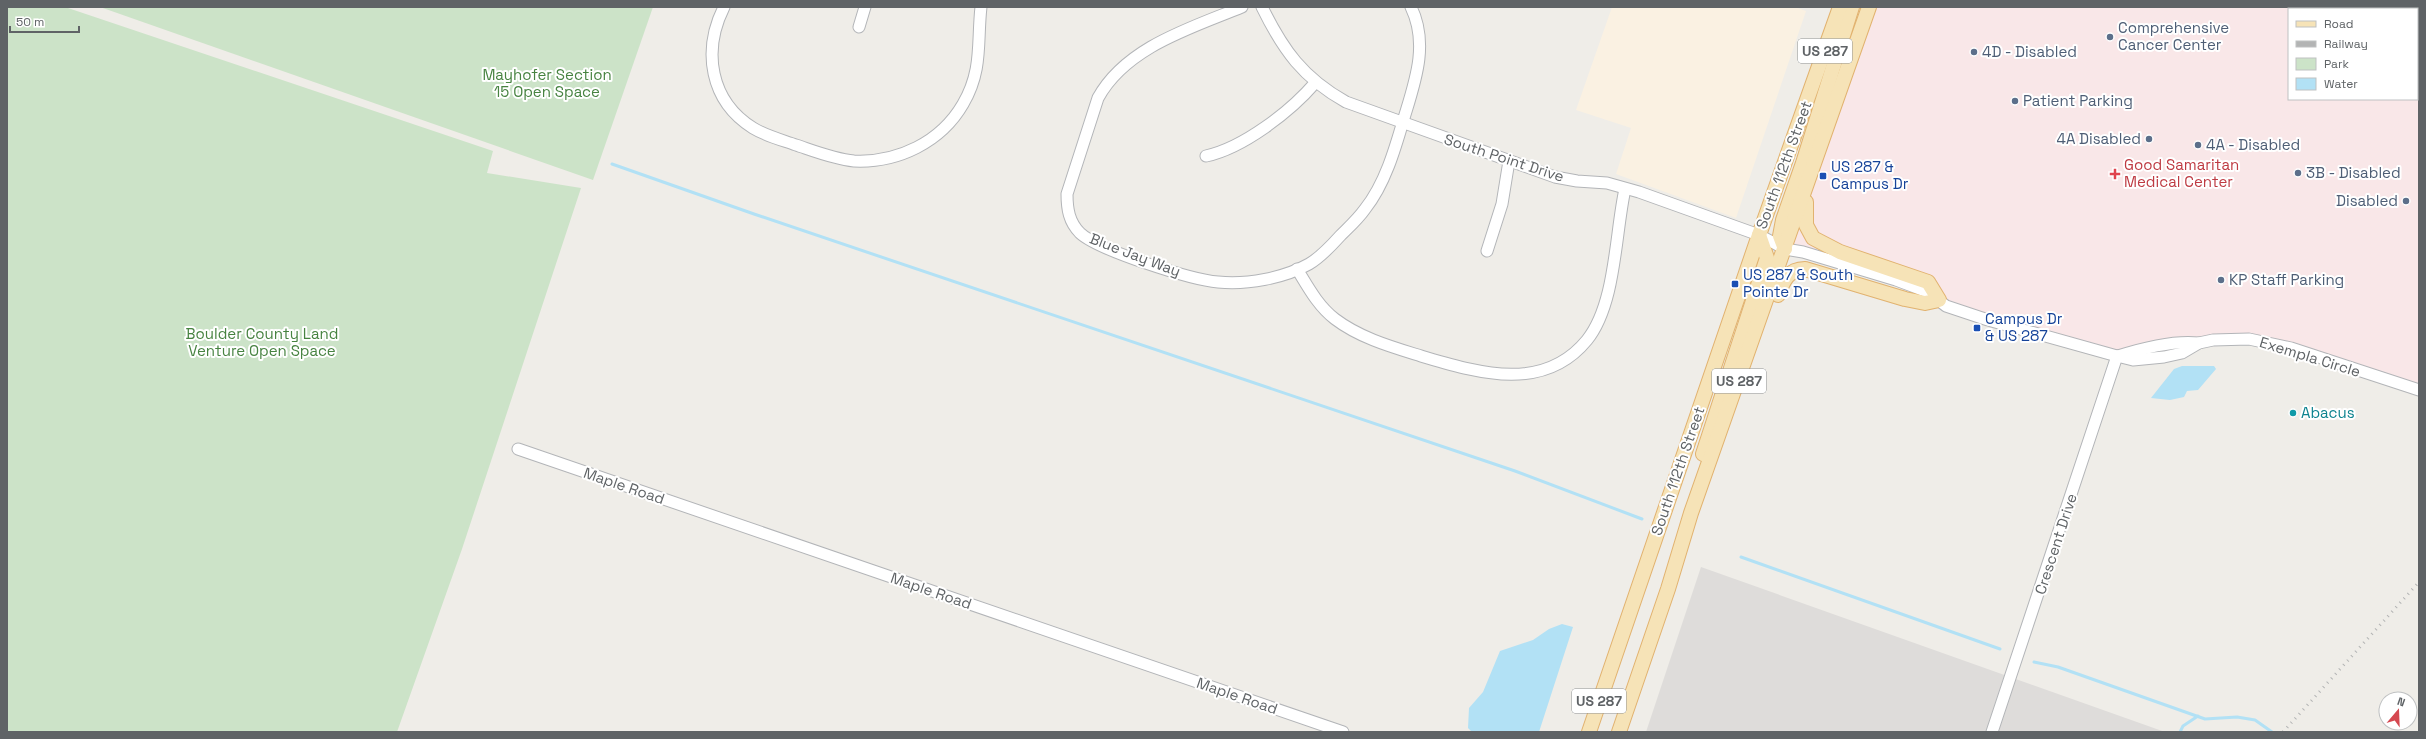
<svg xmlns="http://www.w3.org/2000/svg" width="2426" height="739" viewBox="0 0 2426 739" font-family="'Space Grotesk',sans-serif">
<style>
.commercial{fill:#faf1e2}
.industrial{fill:#dedcda}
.medical{fill:#f9e7e8;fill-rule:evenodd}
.green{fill:#cce3c8}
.water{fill:#b2e1f5}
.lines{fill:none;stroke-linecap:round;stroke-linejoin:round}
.stream{stroke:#b2e1f5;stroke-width:3}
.minor-casing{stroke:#b3b5b8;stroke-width:13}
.major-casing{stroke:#e1b26f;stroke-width:16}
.minor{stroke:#fff;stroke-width:11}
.major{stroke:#f6e3b7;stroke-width:14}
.rail{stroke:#b3b4b4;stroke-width:3;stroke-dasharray:1 5;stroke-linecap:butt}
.service-dot{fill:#5c6f8a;stroke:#fff;stroke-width:1.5}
.health-dot{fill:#e0444e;stroke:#fff;stroke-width:1.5}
.transit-dot{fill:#1a4fb4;stroke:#fff;stroke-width:1.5}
.culture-dot{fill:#0f9aa8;stroke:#fff;stroke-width:1.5}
.labels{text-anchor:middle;stroke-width:4;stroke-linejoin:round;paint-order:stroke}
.shield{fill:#fff;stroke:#8f9294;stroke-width:1}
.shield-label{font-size:14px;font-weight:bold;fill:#5f6366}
.service-label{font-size:15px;fill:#4e5e75;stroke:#fff;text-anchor:start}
.park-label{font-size:15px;fill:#478341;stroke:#fff}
.street-label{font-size:15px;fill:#5f6366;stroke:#fff}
.health-label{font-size:15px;fill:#be3a42;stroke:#fff;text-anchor:start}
.transit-label{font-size:15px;fill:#164399;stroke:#fff;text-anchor:start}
.culture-label{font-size:15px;fill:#0d838f;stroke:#fff;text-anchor:start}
</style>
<rect width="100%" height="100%" fill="#efede8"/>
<!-- commercial -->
<polygon class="commercial" points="1612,7 1795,7 1806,11 1736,218 1616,174 1631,128 1576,110"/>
<!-- industrial -->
<polygon class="industrial" points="1701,567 2165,732 1646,732"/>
<!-- medical -->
<path class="medical" d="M1869,7H2419V390L2249,339L2133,360L1785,249ZM2289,9H2417V99H2289Z"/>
<!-- green -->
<g class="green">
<polygon points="7,7 65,7 493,151 487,173 581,188 462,549 397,732 7,732"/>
<polygon points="100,7 653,7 593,180"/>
</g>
<!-- water -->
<g class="water">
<polygon points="2182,366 2214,366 2216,369 2198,390 2187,391 2184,397 2170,400 2151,398 2174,369"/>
<polygon points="1562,624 1573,627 1539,732 1472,732 1468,728 1469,708 1483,692 1500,651 1533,640 1549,629"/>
</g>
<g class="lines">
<!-- stream -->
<g class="stream">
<polyline points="612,164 754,214 1515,471 1642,519"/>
<polyline points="1741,557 2000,649"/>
<polyline points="2034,662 2058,667 2205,719 2237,717 2255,720 2272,732"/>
<polyline points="2180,732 2183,726 2198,716"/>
</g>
<!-- minor casing -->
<g class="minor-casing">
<g id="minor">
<path d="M724,7C702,51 710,101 753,128C766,136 782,140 796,145C814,151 834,159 854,161C898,163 941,142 963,104C983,70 977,42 981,7"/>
<path d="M1242,7C1191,28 1126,47 1098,98L1067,194C1067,209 1069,222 1080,233C1098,250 1192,280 1218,282C1247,285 1284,278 1309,264C1321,257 1331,246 1340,236C1349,227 1358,219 1365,209C1385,184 1395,149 1404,118C1415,82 1429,44 1411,7"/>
<path d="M1262,7C1283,50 1303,78 1346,102L1555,177L1577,181L1607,183L1639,192L1759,235L1785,249L1803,252L1896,280L1928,292L1946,306L1988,320L2117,356L2133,360L2164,357L2182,353L2199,343L2213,340L2249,339L2291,348L2419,390"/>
<polyline points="859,27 865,7"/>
<path d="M1206,156C1243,148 1290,112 1315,83"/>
<polyline points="1487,251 1502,204 1509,161"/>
<path d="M1297,269C1308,287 1318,306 1335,319C1360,338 1392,347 1421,356C1476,372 1543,394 1587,340C1616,304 1615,234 1625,189"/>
<path d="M2118,356C2143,348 2173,340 2199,343"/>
<polyline points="518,449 1343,732"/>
<polyline points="1992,732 2117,356"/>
</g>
</g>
<!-- major casing -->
<g class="major-casing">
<g id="major">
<polyline points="1785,249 1780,236 1783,220 1803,163 1852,7"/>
<path d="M1778,295C1783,281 1788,269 1805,269L1905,299L1925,303L1939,300L1928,282L1840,252L1813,238L1806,225V202"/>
<polyline points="1703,454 1767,258 1759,235"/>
<polyline points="1589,732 1759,235 1840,7"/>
<polyline points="1619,732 1668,589 1691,513 1869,7"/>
</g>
</g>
<!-- minor -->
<use href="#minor" class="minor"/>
<!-- major -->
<use href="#major" class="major"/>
<!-- rail -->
<polyline class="rail" points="2283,732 2419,582"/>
</g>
<!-- markers -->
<g class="service-dot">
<circle cx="2110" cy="37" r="4"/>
<circle cx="1974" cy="52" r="4"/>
<circle cx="2015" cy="101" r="4"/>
<circle cx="2149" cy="139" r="4"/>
<circle cx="2198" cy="145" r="4"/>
<circle cx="2298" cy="173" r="4"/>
<circle cx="2406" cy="201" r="4"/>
<circle cx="2221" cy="280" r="4"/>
</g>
<path class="health-dot" d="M2113 168h4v4h4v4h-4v4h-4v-4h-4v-4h4z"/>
<g class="transit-dot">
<rect x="1819" y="172" width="8" height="8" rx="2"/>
<rect x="1731" y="280" width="8" height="8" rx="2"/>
<rect x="1973" y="324" width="8" height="8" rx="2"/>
</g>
<circle class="culture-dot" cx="2293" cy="413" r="4"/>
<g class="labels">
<!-- shield labels -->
<g class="shield">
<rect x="1798" y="39" width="54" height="24" rx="3"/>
<rect x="1712" y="369" width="54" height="24" rx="3"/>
<rect x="1572" y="689" width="54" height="24" rx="3"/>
</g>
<g class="shield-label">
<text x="1825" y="56">US 287</text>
<text x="1739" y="386">US 287</text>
<text x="1599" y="706">US 287</text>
</g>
<!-- service labels -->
<g class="service-label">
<text x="2118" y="33">Comprehensive<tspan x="2118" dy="17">Cancer Center</tspan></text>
<text x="1982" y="57">4D - Disabled</text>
<text x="2023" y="106">Patient Parking</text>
<text x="2141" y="144" text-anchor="end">4A Disabled</text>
<text x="2206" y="150">4A - Disabled</text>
<text x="2306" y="178">3B - Disabled</text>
<text x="2398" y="206" text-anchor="end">Disabled</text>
<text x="2229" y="285">KP Staff Parking</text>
</g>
<!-- park labels -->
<g class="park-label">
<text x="547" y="80">Mayhofer Section<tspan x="547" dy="17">15 Open Space</tspan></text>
<text x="262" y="339">Boulder County Land<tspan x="262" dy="17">Venture Open Space</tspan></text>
</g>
<!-- street labels -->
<g class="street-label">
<text transform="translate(1504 158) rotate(18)" y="5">South Point Drive</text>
<text transform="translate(1784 165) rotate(-70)" y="5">South 112th Street</text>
<text transform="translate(1135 255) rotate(21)" y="5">Blue Jay Way</text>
<text transform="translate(2310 357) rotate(17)" y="5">Exempla Circle</text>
<text transform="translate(1678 471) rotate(-71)" y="5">South 112th Street</text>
<text transform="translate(624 486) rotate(19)" y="5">Maple Road</text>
<text transform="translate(2056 544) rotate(-72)" y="5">Crescent Drive</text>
<text transform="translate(931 591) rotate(19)" y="5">Maple Road</text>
<text transform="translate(1237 696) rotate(19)" y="5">Maple Road</text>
</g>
<!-- health labels -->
<g class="health-label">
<text x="2124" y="170">Good Samaritan<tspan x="2124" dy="17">Medical Center</tspan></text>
</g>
<!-- transit labels -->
<g class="transit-label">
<text x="1831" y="172">US 287 &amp;<tspan x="1831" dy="17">Campus Dr</tspan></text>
<text x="1743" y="280">US 287 &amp; South<tspan x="1743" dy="17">Pointe Dr</tspan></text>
<text x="1985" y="324">Campus Dr<tspan x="1985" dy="17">&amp; US 287</tspan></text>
</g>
<!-- culture labels -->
<g class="culture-label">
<text x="2301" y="418">Abacus</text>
</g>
</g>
<!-- border -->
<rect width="2426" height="739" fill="none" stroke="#5f6366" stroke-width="16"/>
<!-- legend -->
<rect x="2288" y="8" width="130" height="92" fill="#ffffff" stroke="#bfc1c2"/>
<rect x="2296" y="21" width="20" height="6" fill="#f6e3b7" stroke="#bfc1c2"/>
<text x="2324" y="28" font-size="12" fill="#5f6366">Road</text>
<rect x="2296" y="41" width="20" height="6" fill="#b3b4b4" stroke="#bfc1c2"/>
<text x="2324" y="48" font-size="12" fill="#5f6366">Railway</text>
<rect x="2296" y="58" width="20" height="12" fill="#cce3c8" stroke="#bfc1c2"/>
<text x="2324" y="68" font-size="12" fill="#5f6366">Park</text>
<rect x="2296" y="78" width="20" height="12" fill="#b2e1f5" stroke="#bfc1c2"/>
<text x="2324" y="88" font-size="12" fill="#5f6366">Water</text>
<!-- north arrow -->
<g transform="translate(2398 711) rotate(19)"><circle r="19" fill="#ffffff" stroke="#bfc1c2"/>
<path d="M0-3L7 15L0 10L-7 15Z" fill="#d54850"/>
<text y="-6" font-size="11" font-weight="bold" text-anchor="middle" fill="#5f6366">N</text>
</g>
<!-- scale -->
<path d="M10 26v6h69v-6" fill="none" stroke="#5f6366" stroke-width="2"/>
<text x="16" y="26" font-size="12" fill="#5f6366" stroke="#ffffff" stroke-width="3" paint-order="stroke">50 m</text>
</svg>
